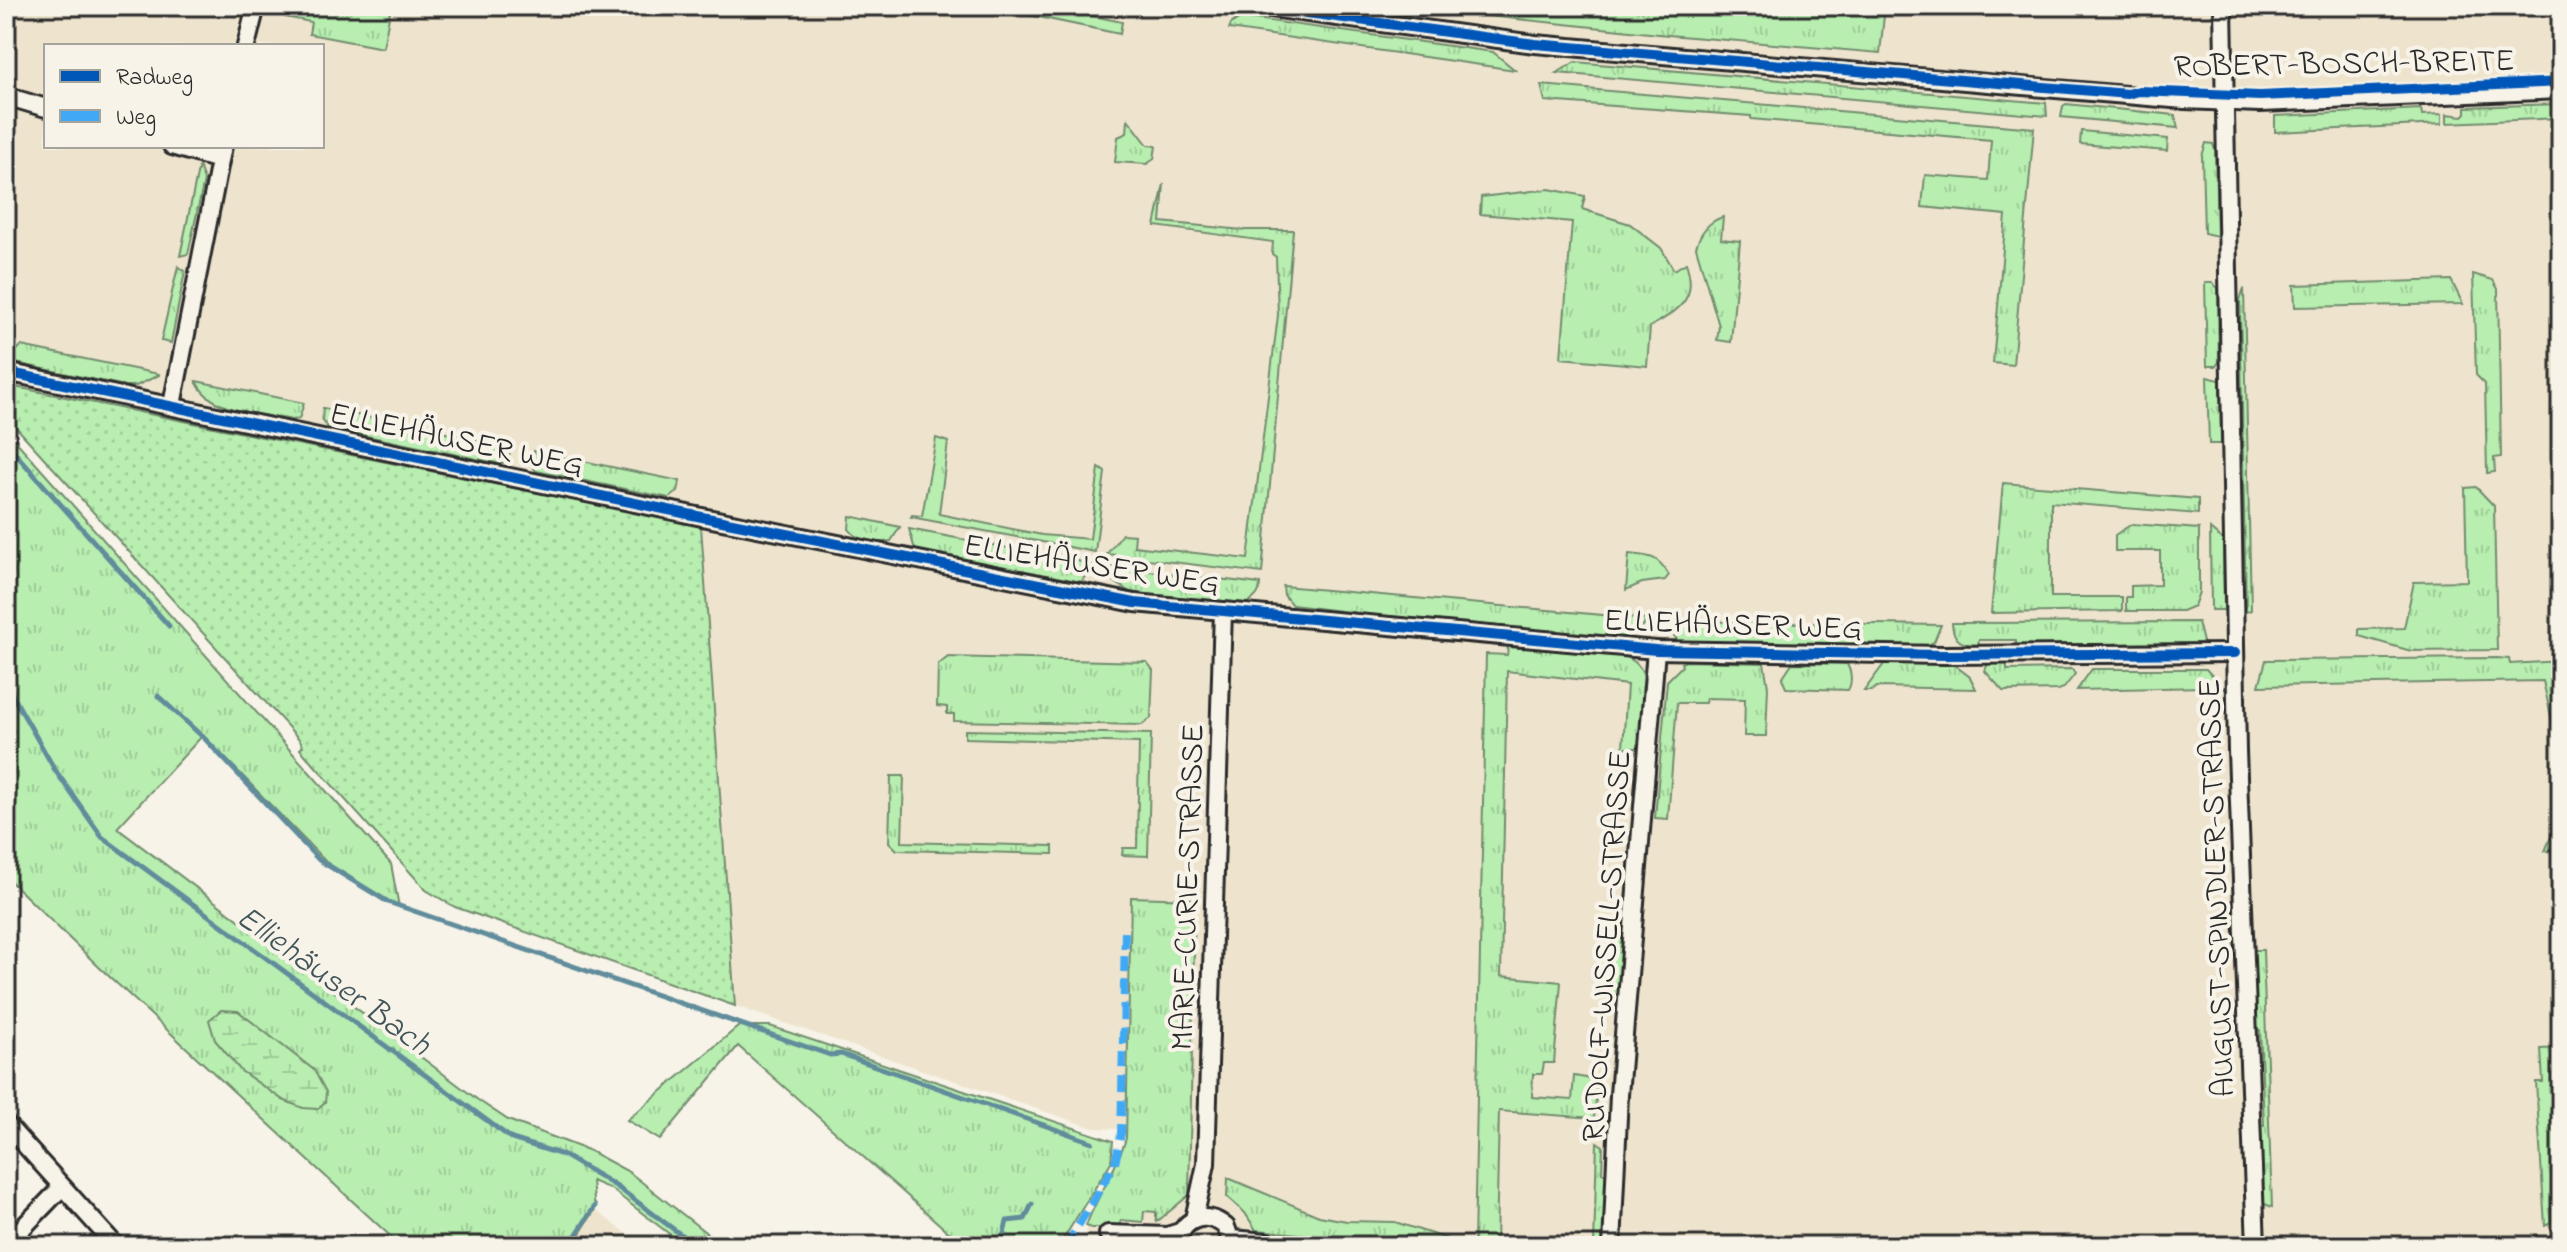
<svg xmlns="http://www.w3.org/2000/svg" width="2567" height="1252" viewBox="0 0 2567 1252" font-family="'Indie Flower',sans-serif">
<style>
.built{fill:#eee4ce;fill-rule:evenodd}
.grass{fill:url(#grass-tufts);stroke:#728c6e;stroke-width:2}
.wetland{fill:url(#wetland-marsh);stroke:#728c6e;stroke-width:2}
.park{fill:url(#park-dots);stroke:#728c6e;stroke-width:2}
.lines{fill:none;stroke-linecap:round;stroke-linejoin:round}
.stream{stroke:#608c9b;stroke-width:5}
.minor-casing{stroke:#2b2b2b;stroke-width:22}
.minor{stroke:#f7f3e8;stroke-width:16}
.quiet{stroke:#3fa9f5;stroke-width:8;stroke-dasharray:16 8;stroke-linecap:butt}
.cycleway-casing{stroke:#f7f3e8;stroke-width:15}
.cycleway{stroke:#0057b8;stroke-width:10}
.labels{text-anchor:middle;stroke-width:8;stroke-linejoin:round;paint-order:stroke}
.street-label{font-size:32px;fill:#2b2b2b;stroke:#f7f3e8}
.water-label{font-size:34px;font-style:italic;fill:#41545a;stroke:#f7f3e8}
</style>
<defs>
<pattern id="grass-tufts" width="24" height="20" patternUnits="userSpaceOnUse" patternTransform="scale(2)"><rect width="24" height="20" fill="#b8eeb0"/><path d="M3 7l-1-3M5 7V3M7 7l1-3M15 17l-1-3M17 17v-4M19 17l1-3" fill="none" stroke="#9ecc98"/></pattern>
<pattern id="wetland-marsh" width="20" height="14" patternUnits="userSpaceOnUse" patternTransform="scale(2)"><rect width="20" height="14" fill="#b8eeb0"/><path d="M1 5h8M5 5V1M11 12h8M15 12V8" fill="none" stroke="#9ecc98"/></pattern>
<pattern id="park-dots" width="8" height="8" patternUnits="userSpaceOnUse" patternTransform="scale(2)"><rect width="8" height="8" fill="#b8eeb0"/><path d="M2 2h.1M6 6h.1" fill="none" stroke="#9ecc98" stroke-width="1.8" stroke-linecap="round"/></pattern>
</defs>
<rect width="100%" height="100%" fill="#f7f3e8"/>
<filter id="ink" filterUnits="userSpaceOnUse"><feTurbulence type="fractalNoise" baseFrequency=".0125" numOctaves="2"/><feDisplacementMap in="SourceGraphic" scale="16" xChannelSelector="R" yChannelSelector="G"/><feConvolveMatrix kernelMatrix="1 2 1 2 8 2 1 2 1" color-interpolation-filters="sRGB"/></filter>
<g filter="url(#ink)">
<!-- built -->
<g class="built">
<path d="M6,6H2561V1246H1083L1091,1213L1120,1159L1126,1138L1117,1129L1093,1128L735,1006L701,526L6,385ZM46,46H322V146H46Z"/>
<polygon points="595,1210 644,1246 572,1246"/>
</g>
<!-- grass -->
<g class="grass">
<polygon points="288,6 391,6 383,48 309,34 311,22 285,17"/>
<polygon points="986,6 1045,6 1122,22 1120,34"/>
<polygon points="1395,6 1885,6 1880,53 1668,35"/>
<polygon points="1241,17 1493,52 1515,70 1229,29 1231,24"/>
<polygon points="1575,62 2046,103 2047,116 1557,73"/>
<polygon points="1541,85 2034,128 2013,365 1993,363 2006,215 1922,207 1925,175 1988,180 1991,140 1751,119 1751,116 1545,101"/>
<polygon points="2066,104 2175,115 2178,128 2061,117 2063,106"/>
<polygon points="2561,104 2561,118 2447,123 2447,114 2463,116 2466,113 2466,107"/>
<polygon points="2421,109 2422,115 2442,114 2442,124 2275,132 2275,116"/>
<polygon points="1128,119 1148,145 1156,146 1154,159 1147,164 1115,162 1118,137 1127,133"/>
<polygon points="2081,131 2168,139 2167,151 2080,144"/>
<polygon points="2206,143 2213,144 2215,150 2217,236 2204,233 2202,156"/>
<polygon points="199,165 204,181 188,254 180,256"/>
<polygon points="1164,184 1161,222 1243,230 1293,230 1262,573 1107,554 1122,534 1135,535 1134,546 1248,559 1278,315 1276,257 1272,254 1273,242 1155,226"/>
<path d="M1549,189L1585,196L1582,209L1630,224L1661,248L1674,270L1686,263C1699,300 1678,310 1650,327L1647,366L1561,358L1572,222L1480,214L1481,197Z"/>
<path d="M1723,217L1721,239L1740,241L1731,342L1717,340L1719,326L1696,247C1700,233 1709,221 1723,217Z"/>
<polygon points="178,266 185,271 171,343 161,341"/>
<polygon points="2473,274 2493,280 2498,289 2501,457 2494,458 2495,472 2487,473 2485,384 2476,375"/>
<polygon points="2451,280 2463,304 2295,307 2294,285"/>
<polygon points="2205,283 2212,283 2218,288 2219,362 2216,366 2207,366"/>
<polygon points="2244,288 2251,610 2246,612 2240,300"/>
<polygon points="21,346 159,374 159,375 136,386 125,386 6,361"/>
<polygon points="2207,377 2220,380 2221,444 2209,444"/>
<path d="M196,381L304,403L299,419L292,420C260,413 211,414 196,381Z"/>
<polygon points="323,408 510,446 509,458 501,464 328,428 322,420"/>
<polygon points="6,430 391,864 399,907 326,862 203,735 117,828 478,1100 508,1120 590,1151 629,1172 723,1246 685,1246 611,1189 592,1181 595,1210 572,1246 401,1246 99,967 6,877"/>
<polygon points="936,438 948,442 939,514 1042,535 1090,539 1099,468 1105,472 1095,552 911,517 912,515 922,516"/>
<polygon points="534,451 680,481 678,492 669,498 536,471 531,463"/>
<polygon points="2003,483 2198,499 2198,514 2051,502 2051,597 2122,597 2122,611 1991,613"/>
<polygon points="2476,487 2494,506 2497,650 2411,651 2359,636 2359,629 2404,628 2414,582 2467,581 2465,488"/>
<path d="M850,516L900,527L891,541C877,544 857,541 849,529Z"/>
<polygon points="2132,524 2199,529 2199,592 2194,606 2182,611 2126,611 2126,597 2131,597 2131,586 2160,585 2160,551 2115,551 2115,535"/>
<polygon points="909,529 1093,564 1080,584 915,550"/>
<polygon points="2210,529 2223,540 2224,610 2211,610"/>
<path d="M1629,554C1650,556 1657,555 1669,575L1665,580L1642,583L1626,590Z"/>
<path d="M1107,566L1260,584C1260,594 1255,598 1247,603L1131,593L1112,580Z"/>
<path d="M1283,586L1646,619C1644,629 1635,633 1627,638L1366,614L1292,605L1284,595Z"/>
<polygon points="1670,621 1941,625 1934,642 1926,646 1699,643 1678,641 1670,630"/>
<path d="M2198,622L2203,642L2200,643L2016,645V640H1979L1978,645C1962,645 1953,641 1952,623Z"/>
<path d="M1508,646L1624,656C1638,661 1645,672 1646,687L1642,748H1623L1627,685L1507,671L1501,976L1561,982L1554,1063H1544L1542,1074H1533L1532,1097L1572,1100L1574,1076L1598,1080L1594,1118L1499,1111L1496,1246H1474L1486,654L1507,655Z"/>
<polygon points="948,657 1147,662 1153,670 1151,718 1142,725 954,721 954,714 947,714 947,707 937,706 938,665"/>
<polygon points="2497,658 2509,659 2510,664 2561,661 2561,851 2545,851 2558,820 2560,756 2543,681 2259,686 2266,660"/>
<polygon points="1686,661 1764,663 1768,687 1766,736 1744,736 1745,699 1706,698 1705,703 1677,703 1668,819 1655,818 1667,681 1682,666 1681,663"/>
<path d="M1792,663L1847,664C1851,671 1853,682 1848,690L1786,688L1782,678Z"/>
<polygon points="1988,663 2007,663 2007,670 2072,669 2075,674 2064,688 2058,690 2003,691 1985,671"/>
<polygon points="1884,664 1953,664 1970,677 1976,689 1877,687 1871,691 1864,691"/>
<polygon points="2092,669 2206,669 2224,689 2204,687 2077,690"/>
<polygon points="965,730 1151,734 1148,856 1122,855 1123,848 1137,848 1139,743 965,738"/>
<polygon points="891,776 904,776 902,842 1053,846 1053,854 897,850 889,842"/>
<path d="M1131,897L1195,899L1189,1195L1158,1221L1156,1222V1212L1144,1211L1143,1222L1121,1220L1119,1228H1091L1086,1226C1097,1195 1117,1170 1126,1138Z"/>
<polygon points="1615,922 1627,922 1620,1002 1608,1001"/>
<polygon points="2252,950 2263,950 2272,1207 2262,1203 2259,1125 2264,1125 2260,1030 2254,1029"/>
<polygon points="739,1026 770,1026 1113,1141 1111,1162 1059,1246 964,1246 738,1046 660,1140 627,1120"/>
<polygon points="2561,1048 2561,1201 2550,1209 2551,1223 2545,1226 2536,1082 2543,1082 2541,1049"/>
<polygon points="1597,1142 1603,1146 1602,1173 1607,1174 1605,1246 1594,1246"/>
<polygon points="1228,1178 1319,1216 1347,1221 1395,1222 1469,1246 1425,1246 1256,1230 1245,1213 1227,1197"/>
</g>
<!-- wetland -->
<polygon class="wetland" points="221,1010 238,1011 314,1070 326,1092 325,1103 318,1109 303,1108 283,1100 241,1071 215,1040 209,1020"/>
<!-- park -->
<polygon class="park" points="6,385 701,526 735,1006 455,907 426,890 300,749 303,746 300,740 6,416"/>
<g class="lines">
<!-- stream -->
<g class="stream">
<polyline points="6,443 169,626"/>
<polyline points="6,684 55,770 102,837 512,1139 563,1155 616,1186 696,1246"/>
<polyline points="158,696 205,739 319,860 388,902 830,1055 841,1054 1092,1142"/>
<polyline points="569,1246 595,1206"/>
<polyline points="1001,1246 1007,1221 1025,1219 1032,1204"/>
</g>
<!-- minor casing -->
<g class="minor-casing">
<g id="minor">
<polyline points="1256,6 1535,44 2184,100 2260,103 2561,90"/>
<polyline points="2223,6 2237,751 2256,1246"/>
<polyline points="246,46 256,6"/>
<polyline points="6,96 46,108"/>
<polyline points="172,146 219,160"/>
<polyline points="6,372 702,517 1135,603 1656,650 1944,655 2235,653"/>
<polyline points="172,405 223,146"/>
<polyline points="6,1124 116,1246"/>
<polyline points="1194,1219 1206,1164 1223,611"/>
<polyline points="1108,1234 1167,1236 1180,1232"/>
<polyline points="1232,1239 1267,1242 1274,1246"/>
<polyline points="6,1245 62,1187"/>
<path d="M1178,1246C1179,1219 1206,1209 1226,1227L1233,1246"/>
<polyline points="1612,1246 1619,1095 1656,650"/>
</g>
</g>
<!-- minor -->
<use href="#minor" class="minor"/>
<!-- quiet -->
<polyline class="quiet" points="1066,1246 1115,1164 1121,1133 1122,1094 1125,928"/>
<!-- cycleway casing -->
<g class="cycleway-casing">
<g id="cycleway">
<polyline points="1256,6 1535,44 2128,94 2139,91 2260,96 2561,82"/>
<polyline points="6,372 702,517 1135,603 1656,650 1944,655 2235,653"/>
</g>
</g>
<!-- cycleway -->
<use href="#cycleway" class="cycleway"/>
</g>
</g>
<g class="labels">
<!-- street labels -->
<g class="street-label">
<text transform="translate(2344 62) rotate(-1)" y="11">ROBERT-BOSCH-BREITE</text>
<text transform="translate(457 438) rotate(12)" y="11">ELLIEHÄUSER WEG</text>
<text transform="translate(1092 563) rotate(9)" y="11">ELLIEHÄUSER WEG</text>
<text transform="translate(1733 623) rotate(2)" y="11">ELLIEHÄUSER WEG</text>
<text transform="translate(1186 887) rotate(-88)" y="11">MARIE-CURIE-STRASSE</text>
<text transform="translate(2215 888) rotate(-92)" y="11">AUGUST-SPINDLER-STRASSE</text>
<text transform="translate(1605 946) rotate(-86)" y="11">RUDOLF-WISSELL-STRASSE</text>
</g>
<!-- water labels -->
<g class="water-label">
<text transform="translate(335 979) rotate(36)" y="12">Elliehäuser Bach</text>
</g>
</g>
<!-- margin -->
<rect width="2567" height="1252" fill="none" stroke="#f7f3e8" stroke-width="32"/>
<rect x="16" y="16" width="2535" height="1220" fill="none" stroke="#2b2b2b" stroke-width="3" filter="url(#ink)"/>
<!-- legend -->
<rect x="44" y="44" width="280" height="104" fill="#f7f3e8" stroke="#a5a39c" stroke-width="2"/>
<rect x="60" y="70" width="40" height="12" fill="#0057b8" stroke="#a5a39c" stroke-width="2"/>
<text x="116" y="84" font-size="24" fill="#2b2b2b">Radweg</text>
<rect x="60" y="110" width="40" height="12" fill="#3fa9f5" stroke="#a5a39c" stroke-width="2"/>
<text x="116" y="124" font-size="24" fill="#2b2b2b">Weg</text>
</svg>
